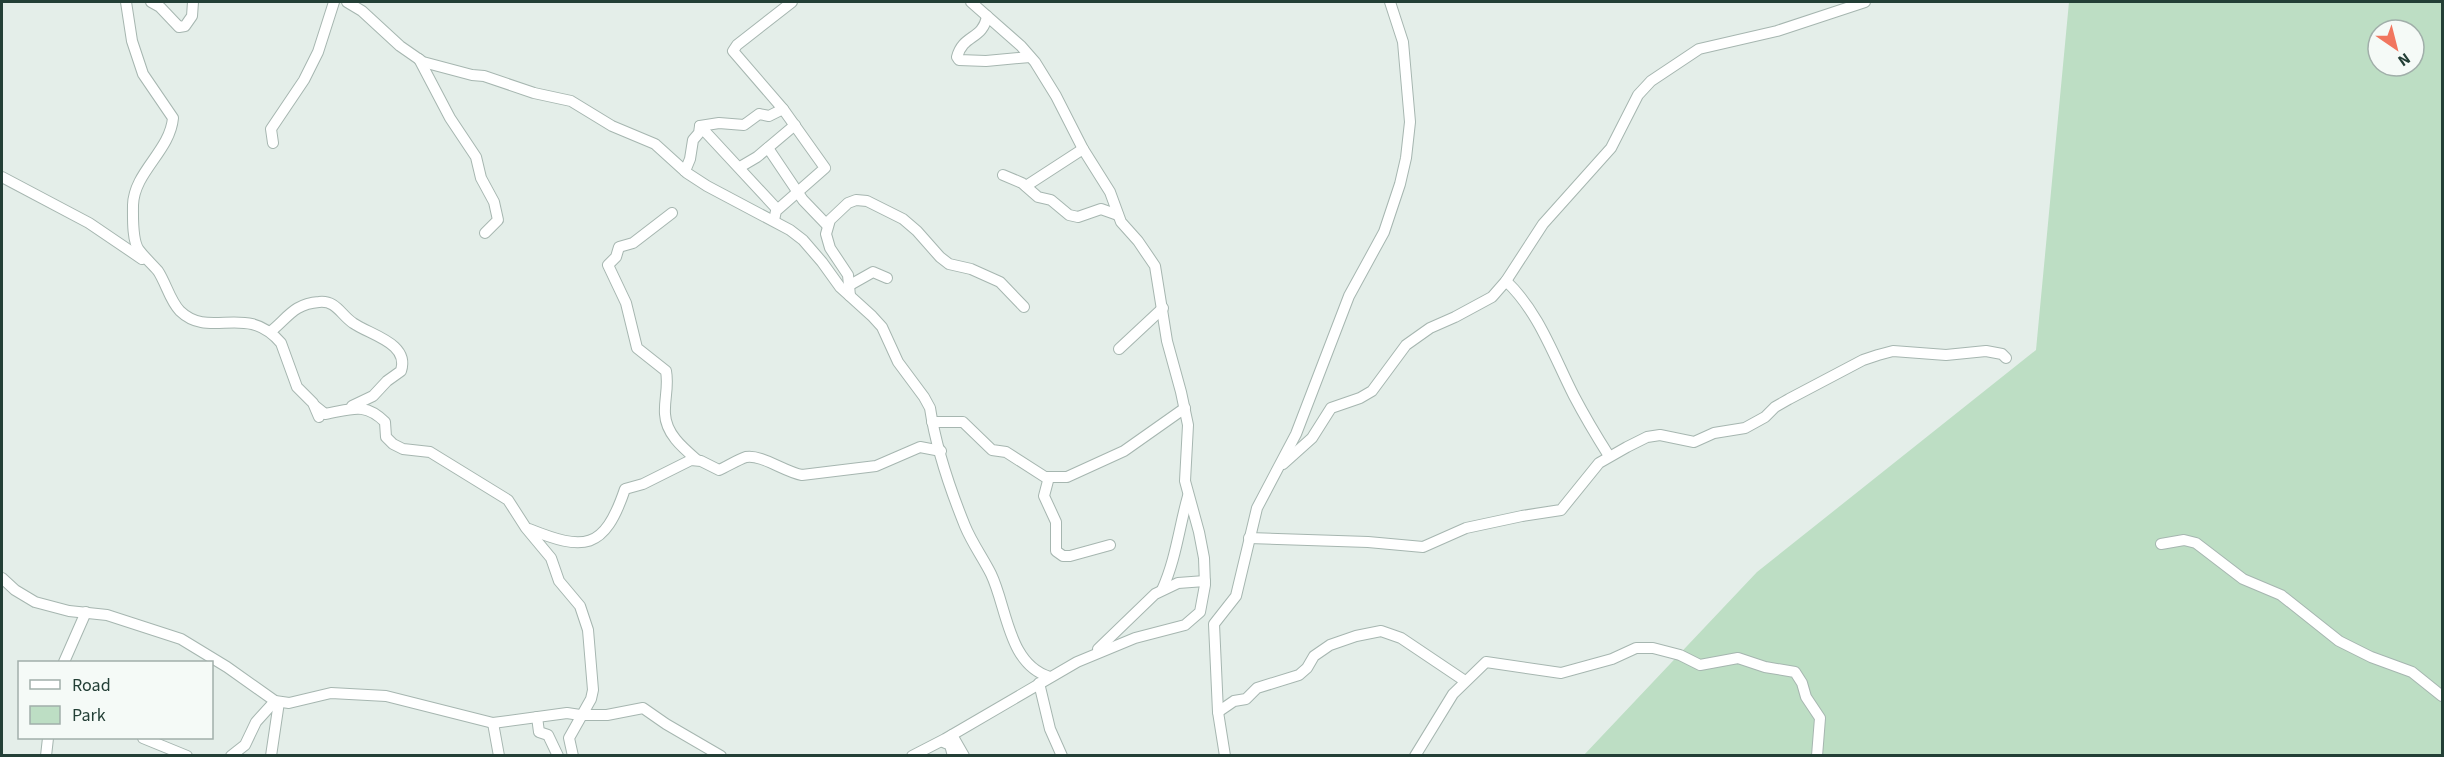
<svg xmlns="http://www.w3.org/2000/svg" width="2444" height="757" viewBox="0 0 2444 757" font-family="'Source Sans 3',sans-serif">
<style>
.green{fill:#bddec4;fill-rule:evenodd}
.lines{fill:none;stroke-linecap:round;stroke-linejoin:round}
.minor-casing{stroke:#a6b6b0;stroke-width:12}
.minor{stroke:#fff;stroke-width:10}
</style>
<rect width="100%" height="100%" fill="#e4eee9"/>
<!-- green -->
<path class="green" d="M2069,2H2442V755L1583,756L1757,572L2036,350ZM2378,30H2414V66H2378Z"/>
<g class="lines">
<!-- minor casing -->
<g class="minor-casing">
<g id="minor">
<path d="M126,2L132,41L143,74L173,118C170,151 134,172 133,205C133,217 132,241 139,250C145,258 152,264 158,271C166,283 170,301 180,311C210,340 246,302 281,343L297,387L313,403L319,417"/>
<polyline points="151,2 160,7 179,27 185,26 192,16 193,2"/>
<path d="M347,2L362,11L400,46L423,62L472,75L484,76L534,93L571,101L612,126L655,144L687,173L707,186L790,230L803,240L822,262L840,287L872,316L882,327L898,362L924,397L930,408C936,448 950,489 965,526C972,543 983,558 991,574C1007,607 1008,665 1050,677"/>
<path d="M987,16C983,40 963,34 957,57L959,60L986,61L1030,57"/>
<polyline points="419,59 450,118 476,157 481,178 494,202 498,220 485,233"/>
<polyline points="700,126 777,209"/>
<polyline points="273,143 271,129 304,80 318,52 334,2"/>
<polyline points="768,148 803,200 827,225"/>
<polyline points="740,167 757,157 795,125"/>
<polyline points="685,171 690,159 693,140 699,133 700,126 719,123 744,125 759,114 769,116 783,109"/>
<polyline points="1003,175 1022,183 1038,197 1051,200 1069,215 1078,217 1101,209 1118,215"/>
<polyline points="2,177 89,223 142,259"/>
<polyline points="1026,186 1083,149"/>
<path d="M672,213L633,243L619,247L616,257L608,265L626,303L637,348L666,371C669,387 664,399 665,414C666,434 683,448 697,460"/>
<polyline points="774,220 776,211 825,168 783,109 733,51 737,45 792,2"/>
<path d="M1506,281C1539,312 1554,357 1574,396C1585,417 1597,437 1609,456"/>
<polyline points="850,285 873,272 887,278"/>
<polyline points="850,296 848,275 830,248 826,234 830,220 848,203 856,200 867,201 903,219 917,231 940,257 949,264 971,269 1000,282 1024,307"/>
<path d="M270,332C288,318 293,304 319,302C336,300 341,315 353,323C370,335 410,343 401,371L387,381L373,396L352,406"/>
<polyline points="1119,349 1163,308"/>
<path d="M315,406L325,414C350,410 364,401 385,422L386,437L393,444L403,449L430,452L508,500L526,528L551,558L559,581L580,606L588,630L593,690L591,699L569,738L573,756"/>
<polyline points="932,422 963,422 992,450 1006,452 1045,477 1067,477 1124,451 1185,408"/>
<polyline points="1283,464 1312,438 1331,408 1360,398 1372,391 1406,345 1430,328 1455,317 1492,297 1506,281 1543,224 1611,148 1638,95 1651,81 1699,49 1777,31 1865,2"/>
<polyline points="1049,477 1044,496 1056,522 1056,551 1063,556 1070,556 1110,545"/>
<path d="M529,529C584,551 604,551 625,489L643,484L691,460L701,461L719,470C728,466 737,460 746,457C761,454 785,472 802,475L876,466L920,447L941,451"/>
<polyline points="1249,538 1368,542 1423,547 1466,528 1522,516 1561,510 1599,463 1627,447 1647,437 1660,435 1694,442 1714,433 1745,428 1765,417 1775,407 1789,399 1863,360 1878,355 1893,351 1946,355 1986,351 2002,354 2006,358"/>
<polyline points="2161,544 2184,540 2196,543 2243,579 2281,595 2339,641 2371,657 2412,672 2442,696"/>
<polyline points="2,578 15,590 35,602 69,611 107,615 181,639 227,667 275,701 289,703 331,693 386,696 493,723 567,713 580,715 607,715 643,708 666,724 721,756"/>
<path d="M1162,590C1176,559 1179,528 1188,496"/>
<polyline points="1098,649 1155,594 1178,583 1205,581"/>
<polyline points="64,662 86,612"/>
<polyline points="1039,683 1050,729 1062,756"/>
<polyline points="1218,712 1234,701 1246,699 1257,688 1299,675 1307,668 1314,656 1330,645 1356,636 1381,631 1401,638 1465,681"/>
<polyline points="537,717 539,732 548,735 558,756"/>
<polyline points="493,723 499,756"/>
<polyline points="952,735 964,756"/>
<polyline points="143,738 187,756"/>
<polyline points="943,742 950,745 953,756"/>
<polyline points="46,756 48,738"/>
<polyline points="231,756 245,745 256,722 275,701"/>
<polyline points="271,756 279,702"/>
<polyline points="912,756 945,739 1077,662 1135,638 1185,625 1200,612 1205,585 1204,558 1199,532 1185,481 1188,425 1181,392 1167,341 1155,266 1138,241 1121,222 1110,192 1083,149 1056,96 1035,62 1021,46 971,2"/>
<polyline points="1225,756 1218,712 1214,624 1236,596 1257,508 1296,434 1349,296 1384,232 1400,184 1406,158 1410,122 1403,42 1390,2"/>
<polyline points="1415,756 1453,694 1486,662 1561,673 1612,659 1636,648 1653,648 1680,655 1700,665 1738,658 1765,667 1795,672 1802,683 1806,697 1820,718 1817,756"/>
</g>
</g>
<!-- minor -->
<use href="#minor" class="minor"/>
</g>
<!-- border -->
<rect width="2444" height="757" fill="none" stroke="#233f36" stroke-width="6"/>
<!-- legend -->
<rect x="18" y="661" width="195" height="78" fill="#f5faf7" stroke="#a1afaa" stroke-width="1.5"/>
<rect x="30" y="680" width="30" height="9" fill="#ffffff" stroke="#a1afaa" stroke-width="1.5"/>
<text x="72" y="691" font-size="18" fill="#233f36">Road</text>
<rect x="30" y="706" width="30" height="18" fill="#bddec4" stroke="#a1afaa" stroke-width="1.5"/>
<text x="72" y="721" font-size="18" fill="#233f36">Park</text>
<!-- north arrow -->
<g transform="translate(2396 48) rotate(145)"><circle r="28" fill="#f5faf7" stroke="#a1afaa" stroke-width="1.5"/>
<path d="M0-4.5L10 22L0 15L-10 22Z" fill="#f1765f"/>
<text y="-9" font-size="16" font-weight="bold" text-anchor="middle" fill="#233f36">N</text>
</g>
</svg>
